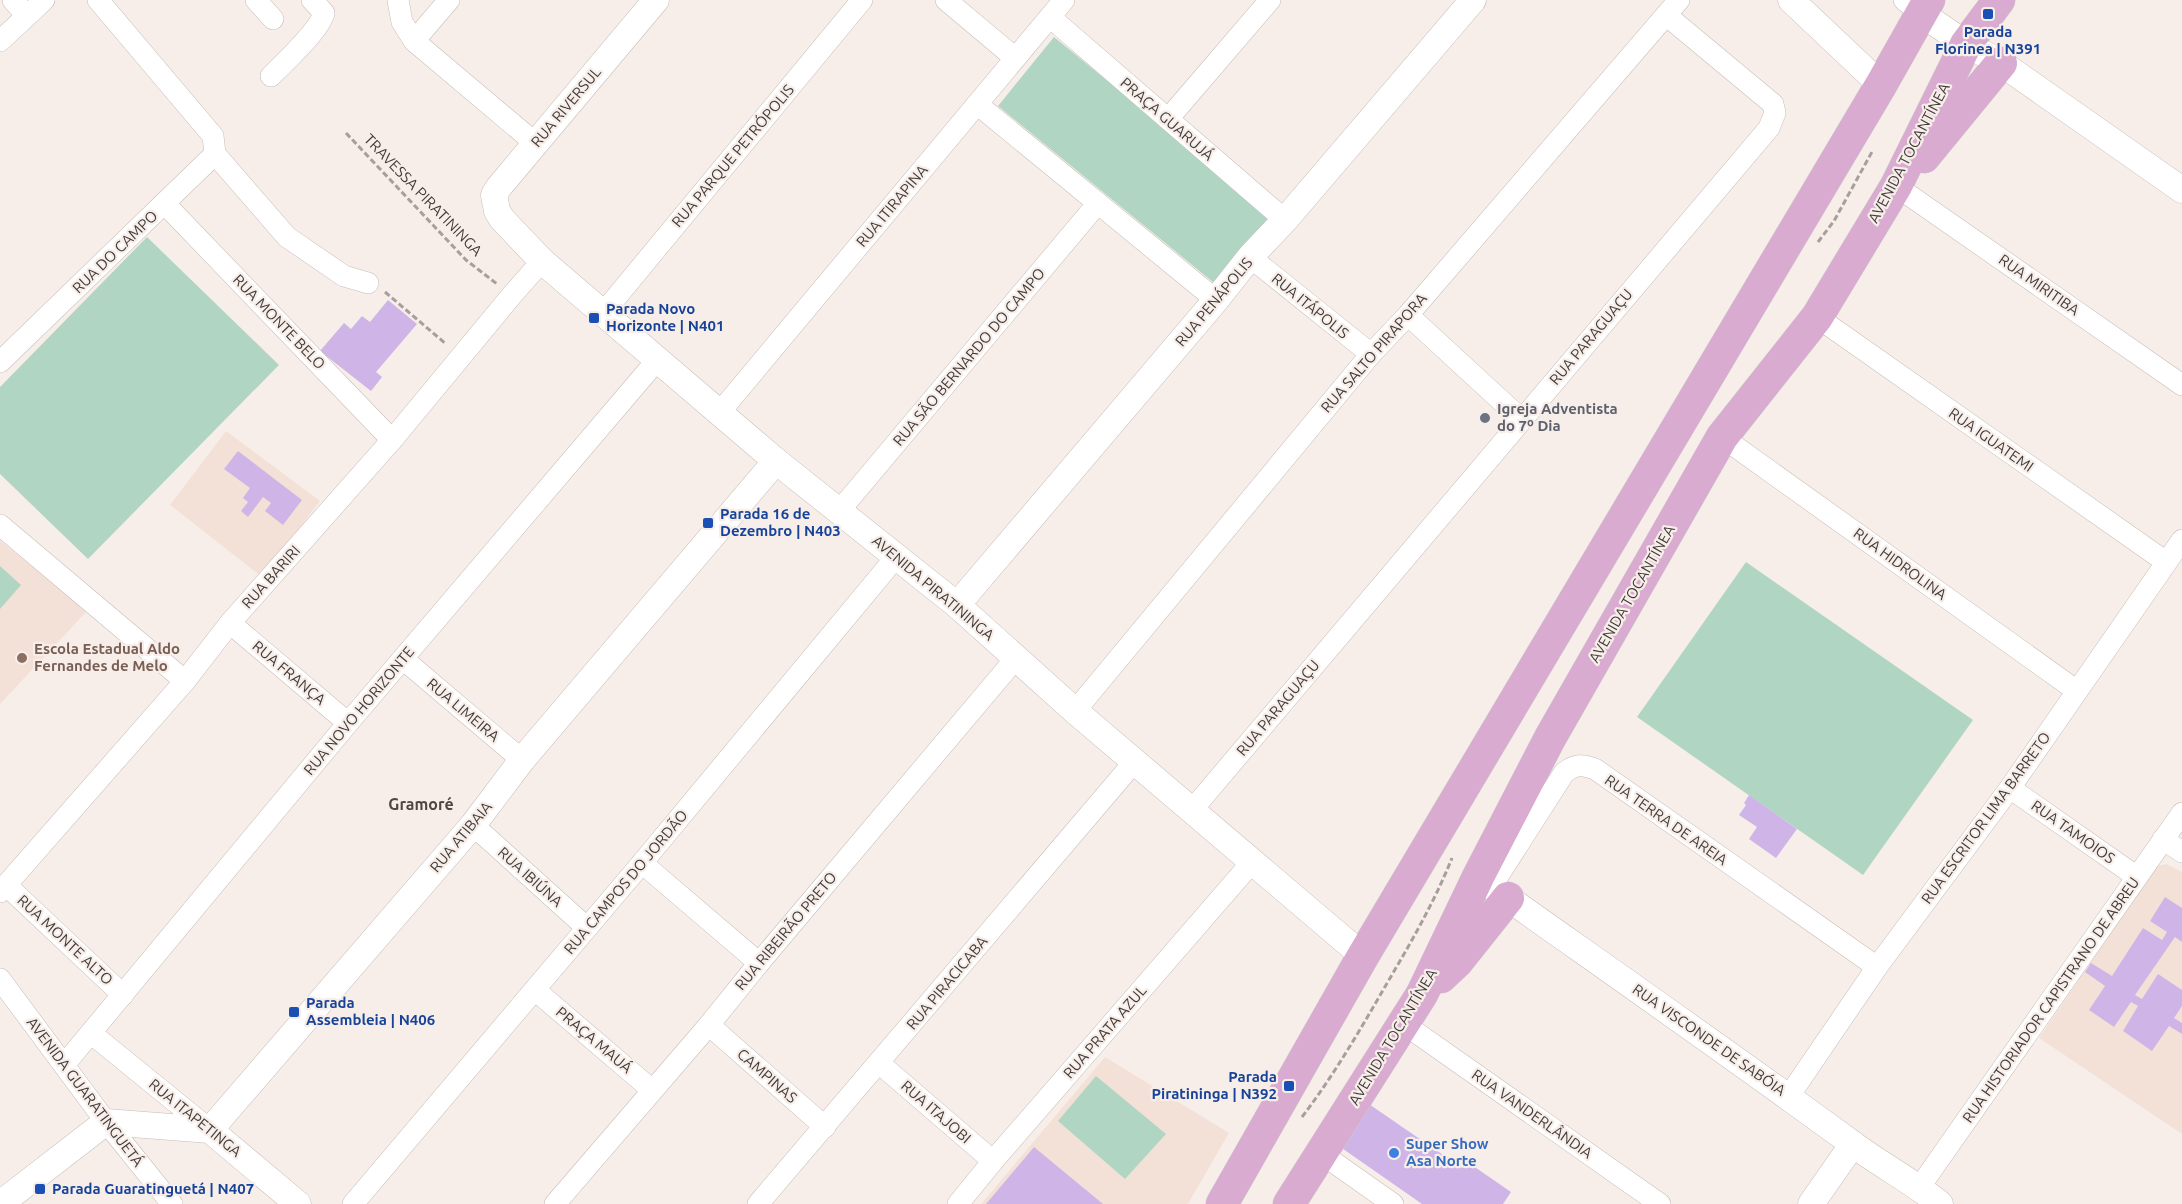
<svg xmlns="http://www.w3.org/2000/svg" width="2182" height="1204" viewBox="0 0 2182 1204" font-family="Ubuntu,sans-serif">
<style>
.built{fill:#f3e1d8}
.green{fill:#b0d6c3}
.building{fill:#cfb5e7}
.lines{fill:none;stroke-linecap:round;stroke-linejoin:round}
.minor-casing{stroke:#c6bcb8;stroke-width:22}
.tertiary-casing{stroke:#c6bcb8;stroke-width:27}
.primary-casing{stroke:#cdcccc;stroke-width:33}
.path{stroke:#a79f9c;stroke-width:3;stroke-dasharray:6 3;stroke-linecap:butt}
.minor{stroke:#fff;stroke-width:21}
.tertiary{stroke:#fff;stroke-width:26}
.primary{stroke:#d9abd0;stroke-width:32}
.transit-dot{fill:#1a4fb4;stroke:#f8eee9;stroke-width:2}
.worship-dot{fill:#6b7280;stroke:#f8eee9;stroke-width:2}
.education-dot{fill:#8d6e63;stroke:#f8eee9;stroke-width:2}
.shop-dot{fill:#3f7fe0;stroke:#f8eee9;stroke-width:2}
.labels{text-anchor:middle;stroke-width:4.5;stroke-linejoin:round;paint-order:stroke}
.transit-label{font-size:15px;font-weight:bold;fill:#164399;stroke:#f8eee9;text-anchor:start}
.street-label{font-size:15px;fill:#403c3a;stroke:#f8eee9}
.worship-label{font-size:15px;font-weight:bold;fill:#5b616d;stroke:#f8eee9;text-anchor:start}
.education-label{font-size:15px;font-weight:bold;fill:#785e54;stroke:#f8eee9;text-anchor:start}
.shop-label{font-size:15px;font-weight:bold;fill:#366cbe;stroke:#f8eee9;text-anchor:start}
.neighbourhood-label{font-size:16px;font-weight:bold;fill:#4e4642;stroke:#f8eee9}
</style>
<rect width="100%" height="100%" fill="#f8eee9"/>
<!-- built -->
<g class="built">
<polygon points="226,431 320,501 262,577 170,505"/>
<polygon points="0,541 87,611 0,704"/>
<polygon points="2166,864 2182,872 2182,1134 2039,1038 2157,866"/>
<polygon points="1105,1057 1229,1133 1188,1204 981,1204"/>
</g>
<!-- green -->
<g class="green">
<polygon points="1054,37 1275,218 1219,287 998,106"/>
<polygon points="147,237 279,365 88,559 0,474 0,387"/>
<polygon points="1746,562 1973,720 1863,875 1637,717"/>
<polygon points="0,566 21,585 0,609"/>
<polygon points="1096,1076 1166,1134 1125,1179 1058,1121"/>
</g>
<!-- building -->
<g class="building">
<polygon points="388,300 417,324 376,372 382,377 371,391 320,351 344,323 351,329 362,316 370,322"/>
<polygon points="238,451 302,500 283,525 265,511 271,503 263,497 248,517 241,511 248,502 243,498 250,488 224,469"/>
<polygon points="1749,795 1797,829 1776,858 1749,839 1757,827 1739,815 1746,805 1744,803"/>
<polygon points="2165,897 2182,908 2182,942 2175,937 2135,995 2142,999 2158,974 2182,990 2182,1006 2174,1018 2182,1023 2182,1034 2169,1026 2152,1051 2123,1031 2138,1006 2131,1002 2114,1027 2089,1010 2105,986 2085,972 2091,963 2112,976 2143,928 2162,940 2167,932 2150,921"/>
<polygon points="1366,1102 1462,1168 1466,1161 1511,1192 1503,1204 1422,1204 1336,1144"/>
<polygon points="1034,1147 1103,1204 986,1204"/>
</g>
<g class="lines">
<!-- minor casing -->
<g class="minor-casing">
<g id="minor">
<polyline points="13,0 26,15"/>
<polyline points="256,0 273,19"/>
<polyline points="398,0 402,22 414,41 535,143"/>
<polyline points="946,0 1015,58"/>
<polyline points="1904,0 1922,14"/>
<polyline points="1050,17 1285,220"/>
<polyline points="0,41 44,0"/>
<polyline points="414,41 449,0"/>
<path d="M271,76C284,63 320,30 324,13L312,0"/>
<polyline points="977,104 1216,300"/>
<polyline points="1168,119 1270,0"/>
<polyline points="215,154 287,237 344,276 368,283"/>
<polyline points="1896,186 2182,385"/>
<polyline points="165,204 392,440"/>
<polyline points="1250,257 1371,354"/>
<polyline points="604,312 862,0"/>
<polyline points="1408,315 1521,419"/>
<polyline points="1817,317 2166,562"/>
<polyline points="0,362 215,154 213,136 98,0"/>
<polyline points="720,412 1064,0"/>
<polyline points="1722,437 2077,691"/>
<polyline points="840,510 1098,203"/>
<polyline points="0,525 185,681"/>
<polyline points="230,623 348,723"/>
<polyline points="403,659 522,760"/>
<polyline points="1075,711 1371,354 1408,315 1679,0"/>
<polyline points="2010,788 2137,877"/>
<polyline points="1192,810 1769,128 1775,113 1773,104 1666,15"/>
<polyline points="473,825 587,928"/>
<polyline points="2163,839 2182,852"/>
<polyline points="642,863 759,963"/>
<polyline points="6,885 123,995"/>
<path d="M1491,887L1564,773C1575,764 1582,764 1595,769L1877,967"/>
<polyline points="0,892 185,681 230,623 392,440 512,295 542,261"/>
<polyline points="0,979 106,1122 172,1204"/>
<polyline points="535,990 652,1090"/>
<polyline points="1404,1024 1660,1204"/>
<polyline points="709,1025 825,1127"/>
<polyline points="92,1034 210,1130"/>
<polyline points="879,1063 993,1161"/>
<polyline points="64,1065 348,723 658,359"/>
<polyline points="1789,1096 1877,967 2010,788 2182,540"/>
<polyline points="1322,1154 1393,1204"/>
<polyline points="1919,1188 2182,813"/>
<polyline points="353,1204 642,863 896,557"/>
<polyline points="555,1204 709,1025 759,963 1016,658"/>
<polyline points="758,1204 1135,761"/>
<polyline points="958,1204 993,1161 1253,861"/>
</g>
</g>
<!-- tertiary casing -->
<g class="tertiary-casing">
<g id="tertiary">
<polyline points="656,0 499,187 494,195 497,211 502,219 542,261 776,461 957,605 1075,711 1363,956"/>
<polyline points="1791,0 1881,85"/>
<polyline points="1922,14 1966,44 2001,63 2182,190"/>
<polyline points="957,605 1216,300 1250,257 1285,220 1473,0"/>
<path d="M1478,877C1602,965 1727,1052 1850,1142C1879,1164 1912,1181 1940,1204"/>
<polyline points="210,1130 473,825 522,760 776,461"/>
<polyline points="210,1130 298,1204"/>
<polyline points="0,1204 106,1122 210,1130"/>
<polyline points="1811,1204 1853,1144"/>
</g>
</g>
<!-- primary casing -->
<g class="primary-casing">
<g id="primary">
<polyline points="1924,157 2001,63"/>
<polyline points="1441,977 1457,962 1508,898"/>
<polyline points="1222,1204 1363,956 1881,85 1929,0"/>
<polyline points="1289,1204 1422,994 1478,877 1550,738 1722,437 1817,317 1896,186 1966,44 1999,0"/>
</g>
</g>
<!-- path -->
<g class="path">
<polyline points="346,133 466,260 497,284"/>
<polyline points="1818,242 1834,221 1873,150"/>
<polyline points="385,292 446,344"/>
<path d="M1302,1117C1334,1075 1360,1030 1386,985C1410,944 1434,903 1452,858"/>
</g>
<!-- minor -->
<use href="#minor" class="minor"/>
<!-- tertiary -->
<use href="#tertiary" class="tertiary"/>
<!-- primary -->
<use href="#primary" class="primary"/>
</g>
<!-- markers -->
<g class="transit-dot">
<rect x="1982" y="8" width="12" height="12" rx="3"/>
<rect x="588" y="312" width="12" height="12" rx="3"/>
<rect x="702" y="517" width="12" height="12" rx="3"/>
<rect x="288" y="1006" width="12" height="12" rx="3"/>
<rect x="1283" y="1080" width="12" height="12" rx="3"/>
<rect x="34" y="1183" width="12" height="12" rx="3"/>
</g>
<circle class="worship-dot" cx="1485" cy="418" r="6"/>
<circle class="education-dot" cx="22" cy="658" r="6"/>
<circle class="shop-dot" cx="1394" cy="1153" r="6"/>
<g class="labels">
<!-- transit labels -->
<g class="transit-label">
<text x="1988" y="37" text-anchor="middle">Parada<tspan x="1988" dy="17">Florinea | N391</tspan></text>
<text x="606" y="314">Parada Novo<tspan x="606" dy="17">Horizonte | N401</tspan></text>
<text x="720" y="519">Parada 16 de<tspan x="720" dy="17">Dezembro | N403</tspan></text>
<text x="306" y="1008">Parada<tspan x="306" dy="17">Assembleia | N406</tspan></text>
<text x="1277" y="1082" text-anchor="end">Parada<tspan x="1277" dy="17">Piratininga | N392</tspan></text>
<text x="52" y="1194">Parada Guaratinguetá | N407</text>
</g>
<!-- street labels -->
<g class="street-label">
<text transform="translate(566 107) rotate(-50)" y="5">RUA RIVERSUL</text>
<text transform="translate(1167 119) rotate(41)" y="5">PRAÇA GUARUJÁ</text>
<text transform="translate(1909 153) rotate(-62)" y="5">AVENIDA TOCANTÍNEA</text>
<text transform="translate(733 156) rotate(-50)" y="5">RUA PARQUE PETRÓPOLIS</text>
<text transform="translate(423 195) rotate(46)" y="5">TRAVESSA PIRATININGA</text>
<text transform="translate(892 206) rotate(-50)" y="5">RUA ITIRAPINA</text>
<text transform="translate(115 252) rotate(-44)" y="5">RUA DO CAMPO</text>
<text transform="translate(2039 285) rotate(35)" y="5">RUA MIRITIBA</text>
<text transform="translate(1214 302) rotate(-50)" y="5">RUA PENÁPOLIS</text>
<text transform="translate(1310 306) rotate(39)" y="5">RUA ITÁPOLIS</text>
<text transform="translate(279 322) rotate(46)" y="5">RUA MONTE BELO</text>
<text transform="translate(1591 337) rotate(-50)" y="5">RUA PARAGUAÇU</text>
<text transform="translate(1374 353) rotate(-49)" y="5">RUA SALTO PIRAPORA</text>
<text transform="translate(969 357) rotate(-50)" y="5">RUA SÃO BERNARDO DO CAMPO</text>
<text transform="translate(1991 440) rotate(35)" y="5">RUA IGUATEMI</text>
<text transform="translate(1900 564) rotate(36)" y="5">RUA HIDROLINA</text>
<text transform="translate(271 577) rotate(-48)" y="5">RUA BARIRI</text>
<text transform="translate(933 588) rotate(40)" y="5">AVENIDA PIRATININGA</text>
<text transform="translate(1632 594) rotate(-60)" y="5">AVENIDA TOCANTÍNEA</text>
<text transform="translate(289 673) rotate(40)" y="5">RUA FRANÇA</text>
<text transform="translate(1278 708) rotate(-50)" y="5">RUA PARAGUAÇU</text>
<text transform="translate(463 710) rotate(40)" y="5">RUA LIMEIRA</text>
<text transform="translate(359 711) rotate(-50)" y="5">RUA NOVO HORIZONTE</text>
<text transform="translate(1986 818) rotate(-54)" y="5">RUA ESCRITOR LIMA BARRETO</text>
<text transform="translate(1666 820) rotate(35)" y="5">RUA TERRA DE AREIA</text>
<text transform="translate(2073 832) rotate(35)" y="5">RUA TAMOIOS</text>
<text transform="translate(461 837) rotate(-50)" y="5">RUA ATIBAIA</text>
<text transform="translate(530 877) rotate(42)" y="5">RUA IBIÚNA</text>
<text transform="translate(626 882) rotate(-50)" y="5">RUA CAMPOS DO JORDÃO</text>
<text transform="translate(786 931) rotate(-50)" y="5">RUA RIBEIRÃO PRETO</text>
<text transform="translate(65 940) rotate(43)" y="5">RUA MONTE ALTO</text>
<text transform="translate(947 983) rotate(-50)" y="5">RUA PIRACICABA</text>
<text transform="translate(2051 1000) rotate(-55)" y="5">RUA HISTORIADOR CAPISTRANO DE ABREU</text>
<text transform="translate(1105 1032) rotate(-49)" y="5">RUA PRATA AZUL</text>
<text transform="translate(1393 1037) rotate(-59)" y="5">AVENIDA TOCANTÍNEA</text>
<text transform="translate(594 1040) rotate(40)" y="5">PRAÇA MAUÁ</text>
<text transform="translate(1709 1040) rotate(35)" y="5">RUA VISCONDE DE SABÓIA</text>
<text transform="translate(767 1076) rotate(41)" y="5">CAMPINAS</text>
<text transform="translate(85 1092) rotate(53)" y="5">AVENIDA GUARATINGUETÁ</text>
<text transform="translate(936 1112) rotate(41)" y="5">RUA ITAJOBI</text>
<text transform="translate(1532 1114) rotate(35)" y="5">RUA VANDERLÂNDIA</text>
<text transform="translate(195 1118) rotate(39)" y="5">RUA ITAPETINGA</text>
</g>
<!-- worship labels -->
<g class="worship-label">
<text x="1497" y="414">Igreja Adventista<tspan x="1497" dy="17">do 7º Dia</tspan></text>
</g>
<!-- education labels -->
<g class="education-label">
<text x="34" y="654">Escola Estadual Aldo<tspan x="34" dy="17">Fernandes de Melo</tspan></text>
</g>
<!-- shop labels -->
<g class="shop-label">
<text x="1406" y="1149">Super Show<tspan x="1406" dy="17">Asa Norte</tspan></text>
</g>
<!-- neighbourhood labels -->
<g class="neighbourhood-label">
<text x="421" y="810">Gramoré</text>
</g>
</g>
</svg>
